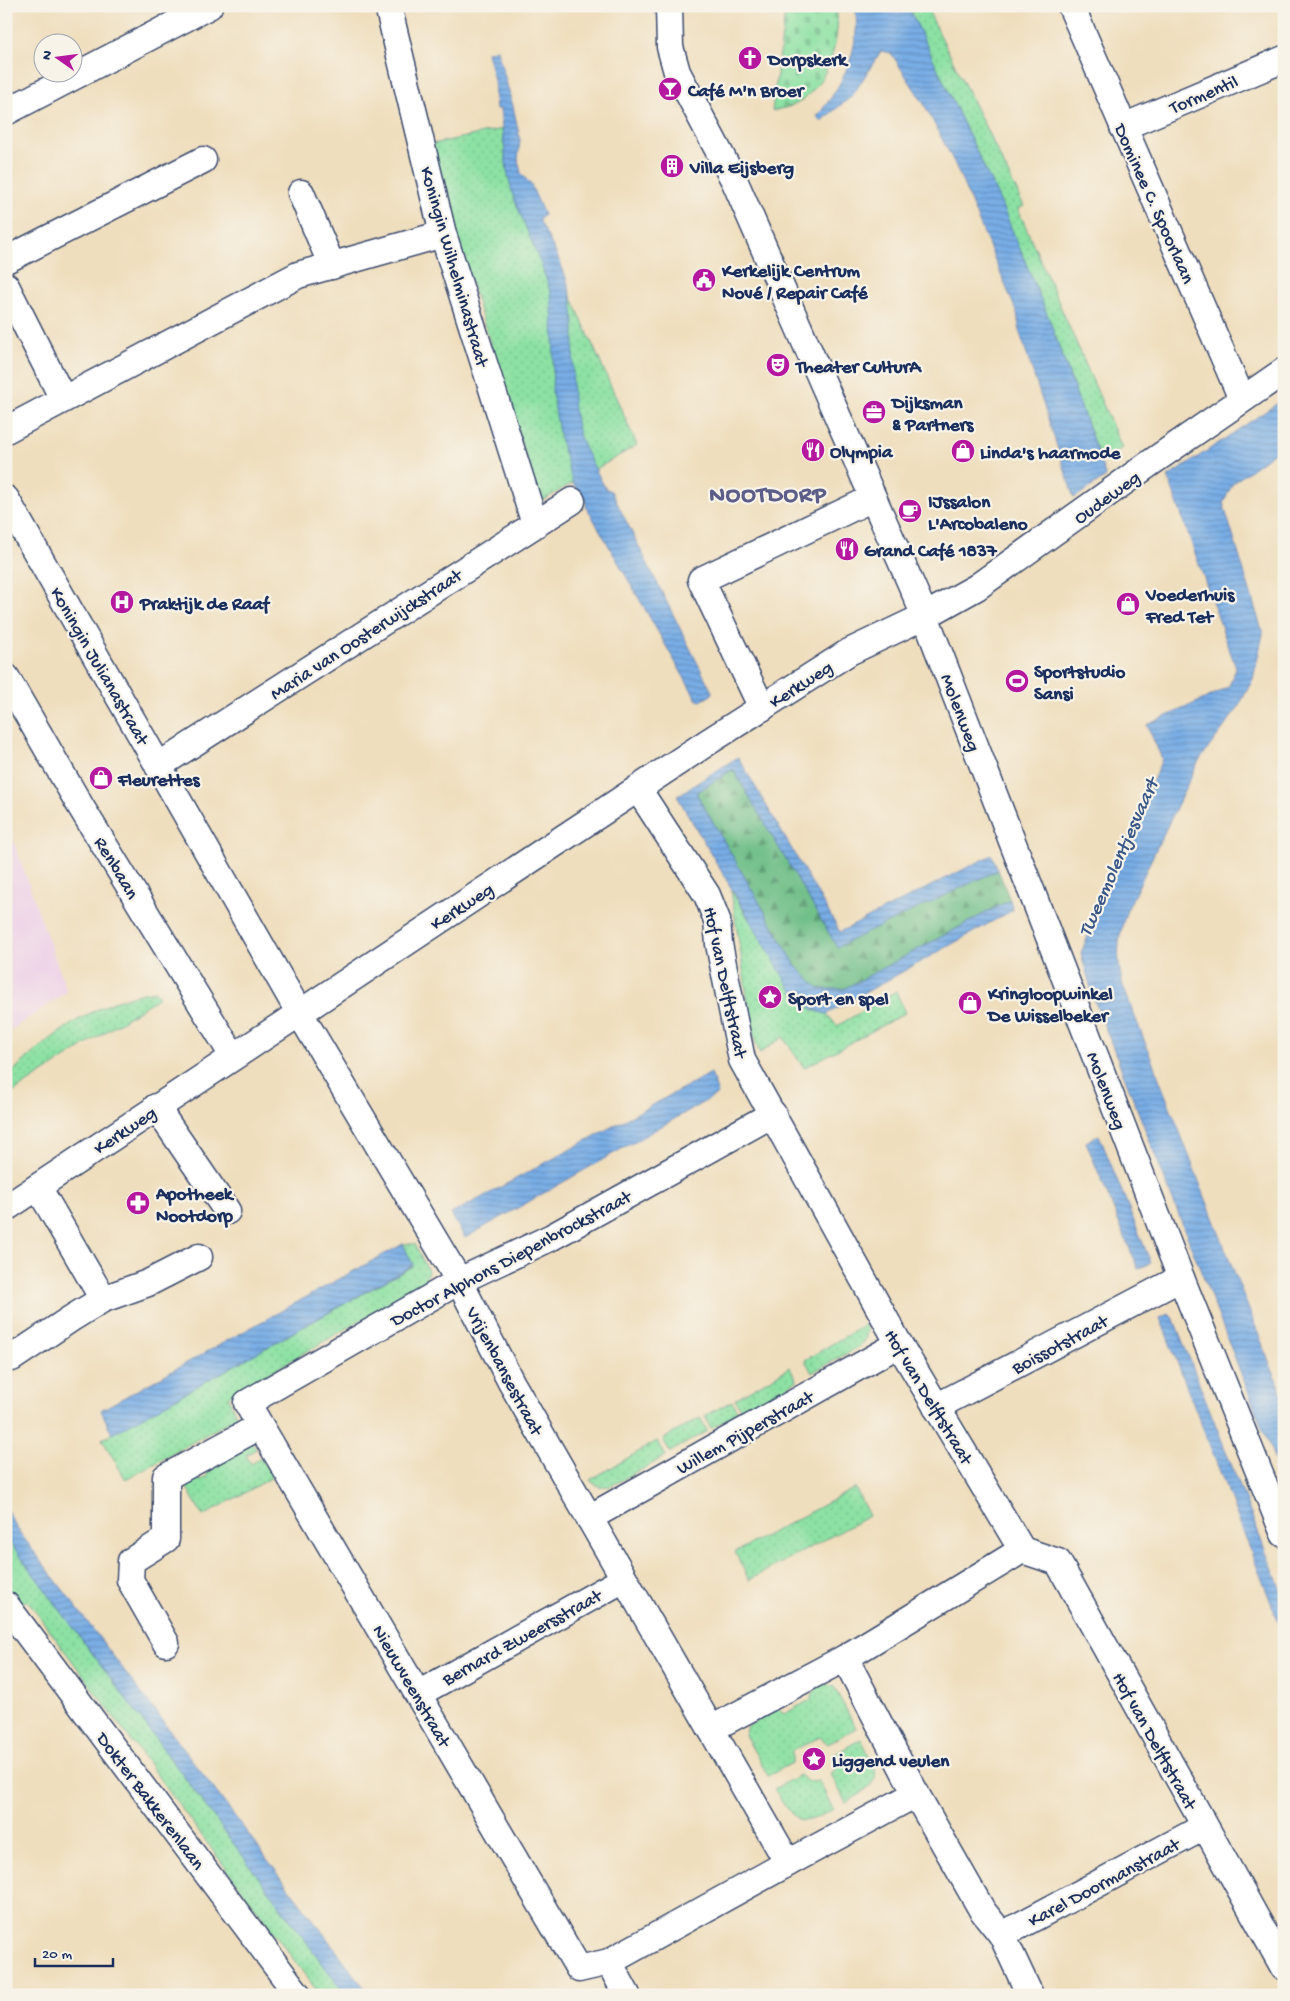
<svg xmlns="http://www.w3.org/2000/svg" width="1290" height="2001" viewBox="0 0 1290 2001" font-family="'Gochi Hand',sans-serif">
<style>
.built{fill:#edd0e8}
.grass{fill:url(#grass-dots);stroke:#548880}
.forest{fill:url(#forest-firs);stroke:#467774}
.cemetery{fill:url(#cemetery-stones);stroke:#548880}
.water{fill:url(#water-rules);stroke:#4a6ea2}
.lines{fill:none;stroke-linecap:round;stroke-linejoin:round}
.minor-casing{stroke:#3b496c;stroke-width:29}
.minor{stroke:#fff;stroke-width:26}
.labels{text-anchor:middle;stroke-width:4.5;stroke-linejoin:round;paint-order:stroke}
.poi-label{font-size:19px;font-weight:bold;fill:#1b2f5e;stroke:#f7f3e8;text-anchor:start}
.street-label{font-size:19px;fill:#1b2f5e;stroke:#f7f3e8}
.water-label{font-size:20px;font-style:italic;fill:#375586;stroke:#f7f3e8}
.district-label{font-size:24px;font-weight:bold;letter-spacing:1px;fill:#5c5d88;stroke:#f7f3e8}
</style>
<defs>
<pattern id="grass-dots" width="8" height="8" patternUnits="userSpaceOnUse" patternTransform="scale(1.25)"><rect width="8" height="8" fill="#8ce1a3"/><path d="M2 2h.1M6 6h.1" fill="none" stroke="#78c18f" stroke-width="1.8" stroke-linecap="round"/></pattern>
<pattern id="forest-firs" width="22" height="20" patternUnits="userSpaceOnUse" patternTransform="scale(1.25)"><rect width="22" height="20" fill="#71bf89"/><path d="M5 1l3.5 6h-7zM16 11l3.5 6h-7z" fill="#5c9c73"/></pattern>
<pattern id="cemetery-stones" width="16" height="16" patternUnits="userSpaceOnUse" patternTransform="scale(1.25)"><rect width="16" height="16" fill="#8ce1a3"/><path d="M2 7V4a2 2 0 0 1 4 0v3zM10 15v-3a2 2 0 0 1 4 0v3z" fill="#78c18f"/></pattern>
<pattern id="water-rules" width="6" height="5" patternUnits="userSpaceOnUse" patternTransform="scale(1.25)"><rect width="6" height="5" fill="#78ade5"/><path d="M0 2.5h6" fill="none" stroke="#628dbd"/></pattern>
</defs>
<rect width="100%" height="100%" fill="#f7f3e8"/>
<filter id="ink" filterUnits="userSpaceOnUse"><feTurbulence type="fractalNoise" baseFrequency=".02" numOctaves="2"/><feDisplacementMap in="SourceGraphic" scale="10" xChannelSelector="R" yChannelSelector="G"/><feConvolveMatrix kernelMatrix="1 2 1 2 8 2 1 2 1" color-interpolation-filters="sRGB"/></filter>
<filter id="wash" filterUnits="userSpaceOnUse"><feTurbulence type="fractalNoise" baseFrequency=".0096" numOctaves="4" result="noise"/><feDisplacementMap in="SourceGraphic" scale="20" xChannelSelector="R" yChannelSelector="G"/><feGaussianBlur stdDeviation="1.12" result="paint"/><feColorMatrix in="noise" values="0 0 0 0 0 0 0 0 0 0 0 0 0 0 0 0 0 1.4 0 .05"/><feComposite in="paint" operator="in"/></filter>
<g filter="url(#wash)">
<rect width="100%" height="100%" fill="#efdebd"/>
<!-- built -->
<polygon class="built" points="6,820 67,992 6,1033"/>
<!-- grass -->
<g class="grass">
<polygon points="908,6 926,6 1024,206 1018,209 1122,448 1101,462 1049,319 999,199"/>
<polygon points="502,129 504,144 637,445 540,502 428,145"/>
<polygon points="731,890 797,998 815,1011 827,1014 837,1026 896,991 905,1013 804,1068 783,1037 760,1053 755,1041 751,1022"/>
<path d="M155,991L159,997L6,1097V1078C48,1037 96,1000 155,991Z"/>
<polygon points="403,1244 415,1244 428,1271 425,1283 228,1397 237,1417 126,1480 102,1439 413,1266"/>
<path d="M866,1324C868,1334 866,1338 860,1346L812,1373L805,1360Z"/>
<polygon points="790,1367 797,1381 742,1412 735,1399"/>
<polygon points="732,1401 738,1413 711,1428 705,1416"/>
<polygon points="700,1418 707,1431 670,1452 663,1439"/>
<polygon points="249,1439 256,1449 246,1455 251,1464 261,1458 273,1477 203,1516 182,1479 194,1473 199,1481 208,1476 203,1466"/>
<path d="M657,1441L666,1456L611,1486C601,1487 596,1487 590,1480Z"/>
<polygon points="855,1488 869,1516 749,1580 735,1552"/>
<polygon points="6,1537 346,1995 320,1995 27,1600 20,1605 6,1587"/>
<polygon points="825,1684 834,1687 856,1728 828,1744 820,1737 792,1751 792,1763 768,1776 745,1735 748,1726 778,1709 784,1714 810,1700 816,1688"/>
<path d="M861,1739C881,1777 884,1779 846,1803L831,1774L837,1767L835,1754Z"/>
<path d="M799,1775L808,1782L819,1781L833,1809C796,1831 796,1820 774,1789Z"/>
</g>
<!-- forest -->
<polygon class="forest" points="733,769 837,946 998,870 1010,900 844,989 819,989 796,966 696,793"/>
<!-- cemetery -->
<path class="cemetery" d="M786,6H836C842,39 828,84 798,103C791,107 780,109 772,111Z"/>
<!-- water -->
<g class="water">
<path d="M855,6H908L999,199L1049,319L1106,477L1074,498L1020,333L1017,313L955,164L924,104L891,53L881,51L852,96L821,121L817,116C843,86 862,46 855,6Z"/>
<path d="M497,49L513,106L520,139L518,160L521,173L531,185L544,215L539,220C558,257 572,280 574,323C575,356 569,389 576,422C580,445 595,467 605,488L611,491L712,692L711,695L701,701L697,700L586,506V500L573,484L560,438L552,392L554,339L551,293L542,267L513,196L507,171L500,109H496L494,81L487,52Z"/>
<path d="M1284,399V445L1233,483L1223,503L1263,634L1253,679L1236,711L1198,762L1127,910C1117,939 1116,957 1123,986L1284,1400V1483L1094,999L1081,953L1162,759L1147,725L1213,695L1229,686L1236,668L1168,477Z"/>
<path d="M738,757L840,932L992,855L998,870L837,947L733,769L696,793L796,966L819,989H844L1010,900L1013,910L827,1014C809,1010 799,1000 789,986L677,796Z"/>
<polygon points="711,1073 718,1094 465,1238 451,1214"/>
<polygon points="1099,1135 1151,1263 1138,1269 1086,1142"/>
<polygon points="403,1244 413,1265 112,1434 101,1410"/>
<polygon points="1168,1314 1173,1317 1284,1598 1284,1636 1160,1318"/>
<polygon points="6,1509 20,1533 370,1995 346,1995 6,1537"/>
</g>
</g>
<g filter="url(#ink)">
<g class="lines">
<!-- minor casing -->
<g class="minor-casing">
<g id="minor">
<polyline points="388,6 443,234 535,524"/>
<polyline points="669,6 670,47 677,72 735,182 925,616 1181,1278 1284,1534"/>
<polyline points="1071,6 1242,399"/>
<polyline points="6,112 209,6"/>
<polyline points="1123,127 1284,59"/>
<polyline points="301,193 332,266"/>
<polyline points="6,260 203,160"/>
<polyline points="6,286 63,399"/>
<polyline points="6,430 298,275 443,234"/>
<polyline points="6,499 299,1012 459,1281 511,1382 711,1729"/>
<polyline points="6,677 81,807 233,1056"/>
<polyline points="762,708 701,580 873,498"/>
<polyline points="158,766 572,501"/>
<polyline points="638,789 707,895 717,920 719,944 742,1060 899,1344 1022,1550 1058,1562 1284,1968"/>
<polyline points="156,1107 227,1211"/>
<polyline points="773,1114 552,1237 459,1281 247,1403 579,1969 609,1962 788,1863"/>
<polyline points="38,1187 103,1299"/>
<polyline points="6,1208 708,742 849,652 925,616 977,587 1149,464 1284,371"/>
<polyline points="12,1358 72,1318 103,1299 148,1283 199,1257"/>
<polyline points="936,1407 1181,1278"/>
<polyline points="589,1518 899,1344"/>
<polyline points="6,1605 298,1995"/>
<polyline points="166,1643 130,1580 131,1561 166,1539 166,1477 260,1426"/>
<polyline points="845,1658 916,1794 982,1910 1002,1935 1030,1995"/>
<polyline points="418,1694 624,1579"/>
<polyline points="916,1794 788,1863 711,1729 845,1658 1022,1550"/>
<polyline points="1002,1935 1204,1827"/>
<polyline points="609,1962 627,1995"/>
</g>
</g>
<!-- minor -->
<use href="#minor" class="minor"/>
</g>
</g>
<!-- icons -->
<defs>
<g id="church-disc" transform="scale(1.25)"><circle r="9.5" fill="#b5179e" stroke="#f7f3e8"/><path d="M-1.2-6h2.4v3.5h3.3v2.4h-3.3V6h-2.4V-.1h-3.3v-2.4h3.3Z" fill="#fff"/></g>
<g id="bar-disc" transform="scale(1.25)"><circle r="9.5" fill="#b5179e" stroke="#f7f3e8"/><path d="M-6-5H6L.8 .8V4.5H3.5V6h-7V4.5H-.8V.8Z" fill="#fff"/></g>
<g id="building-disc" transform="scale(1.25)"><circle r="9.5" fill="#b5179e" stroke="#f7f3e8"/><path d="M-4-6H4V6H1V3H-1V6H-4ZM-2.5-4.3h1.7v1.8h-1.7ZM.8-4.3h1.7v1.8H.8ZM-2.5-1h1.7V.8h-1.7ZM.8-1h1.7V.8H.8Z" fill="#fff"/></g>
<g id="civic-disc" transform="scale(1.25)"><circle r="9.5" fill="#b5179e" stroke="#f7f3e8"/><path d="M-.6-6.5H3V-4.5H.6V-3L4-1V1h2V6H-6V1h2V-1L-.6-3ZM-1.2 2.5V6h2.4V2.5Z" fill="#fff"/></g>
<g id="theatre-disc" transform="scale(1.25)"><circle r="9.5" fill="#b5179e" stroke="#f7f3e8"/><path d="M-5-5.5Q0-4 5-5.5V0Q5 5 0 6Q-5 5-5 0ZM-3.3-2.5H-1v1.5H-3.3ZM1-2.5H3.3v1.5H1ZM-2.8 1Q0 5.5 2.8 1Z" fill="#fff"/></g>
<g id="office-disc" transform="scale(1.25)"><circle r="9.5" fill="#b5179e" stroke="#f7f3e8"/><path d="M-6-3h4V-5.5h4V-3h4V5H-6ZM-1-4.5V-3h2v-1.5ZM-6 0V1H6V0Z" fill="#fff"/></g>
<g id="restaurant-disc" transform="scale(1.25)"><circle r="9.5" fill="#b5179e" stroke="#f7f3e8"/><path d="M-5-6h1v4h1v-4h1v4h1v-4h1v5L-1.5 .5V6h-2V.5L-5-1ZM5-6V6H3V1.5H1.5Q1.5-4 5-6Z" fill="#fff"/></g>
<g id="shop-disc" transform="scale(1.25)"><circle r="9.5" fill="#b5179e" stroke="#f7f3e8"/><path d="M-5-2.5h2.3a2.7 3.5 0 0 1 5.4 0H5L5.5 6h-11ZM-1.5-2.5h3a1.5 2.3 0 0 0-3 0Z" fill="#fff"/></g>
<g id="cafe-disc" transform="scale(1.25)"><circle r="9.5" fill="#b5179e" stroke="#f7f3e8"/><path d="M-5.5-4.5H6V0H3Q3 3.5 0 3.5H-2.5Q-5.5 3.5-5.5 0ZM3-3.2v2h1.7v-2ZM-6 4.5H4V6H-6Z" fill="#fff"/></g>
<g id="hospital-disc" transform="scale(1.25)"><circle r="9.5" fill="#b5179e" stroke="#f7f3e8"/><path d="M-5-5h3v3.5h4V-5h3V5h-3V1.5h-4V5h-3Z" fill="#fff"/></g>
<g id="stadium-disc" transform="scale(1.25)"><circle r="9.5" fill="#b5179e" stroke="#f7f3e8"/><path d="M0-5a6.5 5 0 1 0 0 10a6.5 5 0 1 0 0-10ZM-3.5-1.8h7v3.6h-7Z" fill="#fff"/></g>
<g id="sight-disc" transform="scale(1.25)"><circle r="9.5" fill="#b5179e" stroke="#f7f3e8"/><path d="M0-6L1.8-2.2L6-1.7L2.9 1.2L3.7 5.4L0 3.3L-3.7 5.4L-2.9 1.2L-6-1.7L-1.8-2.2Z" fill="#fff"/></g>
<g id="pharmacy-disc" transform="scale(1.25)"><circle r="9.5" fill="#b5179e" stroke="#f7f3e8"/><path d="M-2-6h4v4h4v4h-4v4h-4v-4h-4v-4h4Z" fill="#fff"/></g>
</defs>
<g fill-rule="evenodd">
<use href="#church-disc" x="750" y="58"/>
<use href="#bar-disc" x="670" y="89"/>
<use href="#building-disc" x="672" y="166"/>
<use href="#civic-disc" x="704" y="280"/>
<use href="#theatre-disc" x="778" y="365"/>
<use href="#office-disc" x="874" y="412"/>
<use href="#restaurant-disc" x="813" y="450"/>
<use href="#shop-disc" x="963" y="451"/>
<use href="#cafe-disc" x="910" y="511"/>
<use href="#restaurant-disc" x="847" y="549"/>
<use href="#hospital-disc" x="122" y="602"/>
<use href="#shop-disc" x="1128" y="604"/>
<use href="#stadium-disc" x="1017" y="681"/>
<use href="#shop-disc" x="101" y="778"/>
<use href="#sight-disc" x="770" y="997"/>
<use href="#shop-disc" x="970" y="1003"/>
<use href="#pharmacy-disc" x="138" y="1203"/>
<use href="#sight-disc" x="814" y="1759"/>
</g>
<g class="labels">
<!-- poi labels -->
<g class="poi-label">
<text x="768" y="65">Dorpskerk</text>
<text x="688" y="96">Café M'n Broer</text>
<text x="690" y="173">Villa Eijsberg</text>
<text x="722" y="276">Kerkelijk Centrum<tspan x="722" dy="22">Nové / Repair Café</tspan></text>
<text x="796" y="372">Theater CulturA</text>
<text x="892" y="408">Dijksman<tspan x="892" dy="22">&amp; Partners</tspan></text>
<text x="830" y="457">Olympia</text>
<text x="980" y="458">Linda's haarmode</text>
<text x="928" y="507">IJssalon<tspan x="928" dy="22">L'Arcobaleno</tspan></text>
<text x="864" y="556">Grand Café 1837</text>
<text x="1146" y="600">Voederhuis<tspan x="1146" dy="22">Fred Tet</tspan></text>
<text x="140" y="609">Praktijk de Raaf</text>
<text x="1034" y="677">Sportstudio<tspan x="1034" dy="22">Sansi</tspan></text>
<text x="118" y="785">Fleurettes</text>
<text x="988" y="999">Kringloopwinkel<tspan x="988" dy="22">De Wisselbeker</tspan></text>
<text x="788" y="1004">Sport en spel</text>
<text x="156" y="1199">Apotheek<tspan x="156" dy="22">Nootdorp</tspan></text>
<text x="832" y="1766">Liggend veulen</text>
</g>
<!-- street labels -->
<g class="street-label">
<text transform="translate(1203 93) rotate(-23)" y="7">Tormentil</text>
<text transform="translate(1156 203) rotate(66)" y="7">Dominee C. Spoorlaan</text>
<text transform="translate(456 266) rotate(74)" y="7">Koningin Wilhelminastraat</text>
<text transform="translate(1106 496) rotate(-36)" y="7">Oudeweg</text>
<text transform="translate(365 633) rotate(-33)" y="7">Maria van Oosterwijckstraat</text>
<text transform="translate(101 665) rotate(60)" y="7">Koningin Julianastraat</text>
<text transform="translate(800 683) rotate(-33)" y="7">Kerkweg</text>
<text transform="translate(962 712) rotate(69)" y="7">Molenweg</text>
<text transform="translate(118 867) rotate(59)" y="7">Renbaan</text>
<text transform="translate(461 905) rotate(-33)" y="7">Kerkweg</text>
<text transform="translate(727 982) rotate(78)" y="7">Hof van Delftstraat</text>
<text transform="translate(1108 1090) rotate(69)" y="7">Molenweg</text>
<text transform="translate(124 1129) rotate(-34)" y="7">Kerkweg</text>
<text transform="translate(510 1257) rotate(-28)" y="7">Doctor Alphons Diepenbrockstraat</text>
<text transform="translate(1059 1343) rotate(-28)" y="7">Boissotstraat</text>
<text transform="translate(506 1370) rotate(62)" y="7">Vrijenbansestraat</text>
<text transform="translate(930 1396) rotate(59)" y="7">Hof van Delftstraat</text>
<text transform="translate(744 1431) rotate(-29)" y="7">Willem Pijperstraat</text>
<text transform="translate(521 1636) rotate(-29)" y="7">Bernard Zweersstraat</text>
<text transform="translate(413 1685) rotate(60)" y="7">Nieuwveenstraat</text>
<text transform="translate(1156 1740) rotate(61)" y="7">Hof van Delftstraat</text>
<text transform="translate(152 1800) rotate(53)" y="7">Dokter Bakkerenlaan</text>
<text transform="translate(1103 1881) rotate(-28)" y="7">Karel Doormanstraat</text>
</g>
<!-- water labels -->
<g class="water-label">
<text transform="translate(1117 857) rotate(-66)" y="7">Tweemolentjesvaart</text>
</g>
<!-- district labels -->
<g class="district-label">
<text x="768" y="501">NOOTDORP</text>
</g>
</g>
<!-- margin -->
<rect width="1290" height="2001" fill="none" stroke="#f7f3e8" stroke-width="25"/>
<!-- north arrow -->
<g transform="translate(58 58) rotate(284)"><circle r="24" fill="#f7f3e8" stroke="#9fa5b1"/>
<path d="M0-4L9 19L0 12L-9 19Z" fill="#b5179e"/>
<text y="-8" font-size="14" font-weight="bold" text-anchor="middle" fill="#1b2f5e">N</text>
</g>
<!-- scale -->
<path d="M35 1958v8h78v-8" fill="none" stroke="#1b2f5e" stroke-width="2.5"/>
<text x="42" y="1958" font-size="15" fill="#1b2f5e" stroke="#f7f3e8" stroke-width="4" paint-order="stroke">20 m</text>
</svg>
